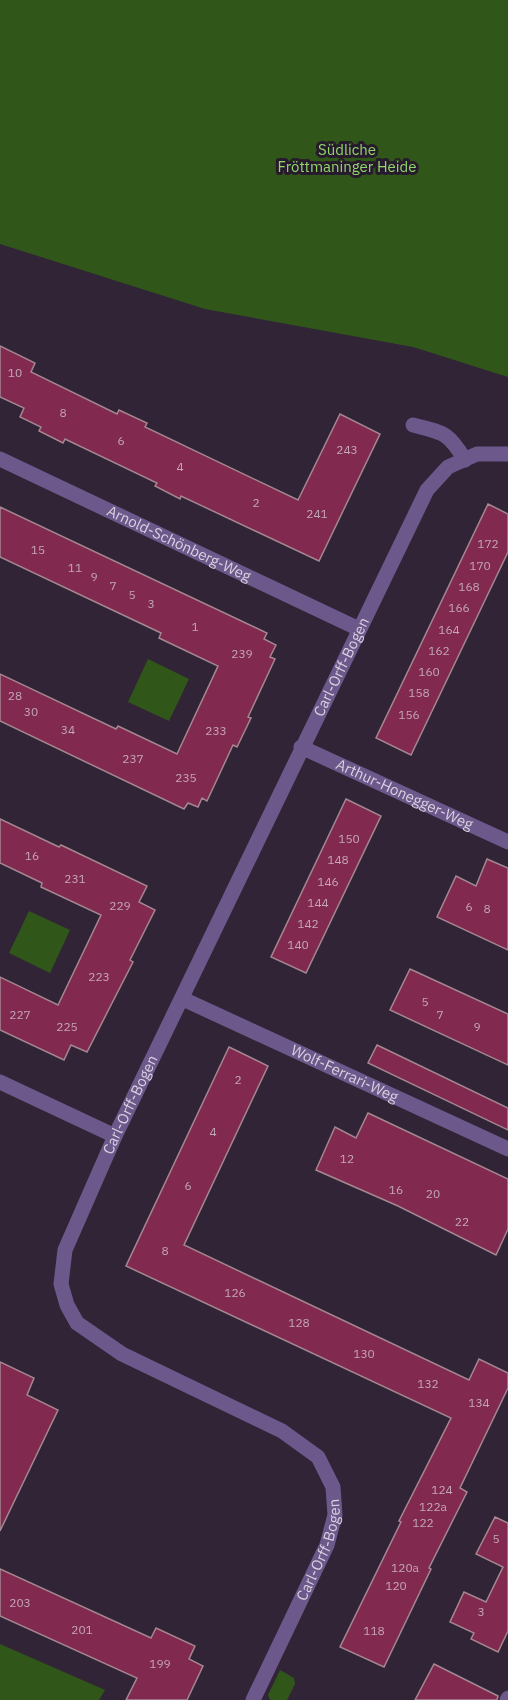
<svg xmlns="http://www.w3.org/2000/svg" width="508" height="1700" viewBox="0 0 508 1700" font-family="'IBM Plex Sans',sans-serif">
<style>
.green{fill:#305719}
.building{fill:#81294f;stroke:#a48790;stroke-width:1.5}
.lines{fill:none;stroke-linecap:round;stroke-linejoin:round}
.minor{stroke:#6d588c;stroke-width:15}
.labels{text-anchor:middle;stroke-width:6;stroke-linejoin:round;paint-order:stroke}
.number-label{font-size:12px;fill:#c3a7ba}
.park-label{font-size:15px;fill:#90d66c;stroke:#261a2c}
.street-label{font-size:15px;fill:#d9d1dd;stroke:#261a2c}
</style>
<rect width="100%" height="100%" fill="#302436"/>
<!-- green -->
<g class="green">
<polygon points="0,0 508,0 508,377 413,347 205,309 0,244"/>
<polygon points="148,659 189,679 169,721 128,702"/>
<polygon points="29,911 70,930 50,973 9,953"/>
<polygon points="0,1644 105,1690 99,1700 0,1700"/>
<polygon points="280,1670 294,1678 295,1684 287,1700 270,1700 268,1695"/>
</g>
<!-- building -->
<g class="building">
<polygon points="0,346 35,363 31,372 117,414 119,410 147,423 145,427 298,500 340,414 380,434 319,561 181,496 180,499 155,486 157,483 65,439 63,443 39,431 41,427 20,417 24,408 0,397"/>
<polygon points="488,504 508,514 508,552 411,755 376,738"/>
<polygon points="0,507 267,633 264,639 276,645 270,657 275,659 248,717 251,718 237,747 233,745 207,801 202,798 198,807 188,803 184,809 0,721 0,674 116,729 118,726 177,754 218,666 159,638 161,633 0,557"/>
<polygon points="346,799 381,816 306,973 271,957"/>
<polygon points="0,819 59,847 61,845 147,886 139,902 155,910 130,960 133,962 87,1052 71,1045 64,1060 0,1030 0,977 58,1005 101,915 41,887 42,883 0,863"/>
<polygon points="487,859 508,868 508,950 437,917 456,876 476,886"/>
<polygon points="410,969 508,1014 508,1065 390,1010"/>
<polygon points="377,1045 508,1108 508,1130 368,1063"/>
<polygon points="229,1047 268,1066 184,1245 469,1380 479,1359 508,1373 508,1388 460,1488 467,1492 429,1568 431,1569 384,1667 340,1647 401,1522 399,1521 451,1418 126,1266"/>
<polygon points="368,1113 508,1179 508,1229 496,1255 398,1206 316,1170 335,1127 356,1138"/>
<polygon points="0,1362 34,1378 27,1395 58,1410 0,1531"/>
<polygon points="495,1517 508,1523 508,1631 498,1652 471,1639 474,1633 450,1622 464,1592 486,1602 503,1567 476,1554"/>
<polygon points="0,1569 151,1638 156,1628 195,1646 189,1659 203,1666 187,1700 126,1700 137,1678 0,1616"/>
<polygon points="434,1664 498,1696 497,1700 415,1700"/>
</g>
<g class="lines">
<!-- minor -->
<g class="minor">
<path d="M413,425C444,433 448,432 465,460"/>
<path id="s1" d="M0,459L359,629"/>
<path id="s2" d="M301,747L508,842"/>
<path id="s3" d="M183,999L508,1149"/>
<polyline points="0,1082 115,1136"/>
<path id="s4" d="M253,1700L327,1545L335,1515L333,1487L318,1457L282,1431L122,1354L77,1323L67,1305L61,1284L65,1250L115,1136L427,490L448,467L477,454H508"/>
<polyline points="507,1700 508,1698"/>
</g>
</g>
<g class="labels">
<!-- number labels -->
<g class="number-label">
<text x="15" y="377">10</text>
<text x="63" y="417">8</text>
<text x="121" y="445">6</text>
<text x="347" y="454">243</text>
<text x="180" y="471">4</text>
<text x="256" y="507">2</text>
<text x="317" y="518">241</text>
<text x="488" y="548">172</text>
<text x="38" y="554">15</text>
<text x="480" y="570">170</text>
<text x="75" y="572">11</text>
<text x="94" y="581">9</text>
<text x="113" y="590">7</text>
<text x="469" y="591">168</text>
<text x="132" y="599">5</text>
<text x="151" y="608">3</text>
<text x="459" y="612">166</text>
<text x="195" y="631">1</text>
<text x="449" y="634">164</text>
<text x="439" y="655">162</text>
<text x="242" y="658">239</text>
<text x="429" y="676">160</text>
<text x="419" y="697">158</text>
<text x="15" y="700">28</text>
<text x="31" y="716">30</text>
<text x="409" y="719">156</text>
<text x="68" y="734">34</text>
<text x="216" y="735">233</text>
<text x="133" y="763">237</text>
<text x="186" y="782">235</text>
<text x="349" y="843">150</text>
<text x="32" y="860">16</text>
<text x="338" y="864">148</text>
<text x="75" y="883">231</text>
<text x="328" y="886">146</text>
<text x="318" y="907">144</text>
<text x="120" y="910">229</text>
<text x="469" y="911">6</text>
<text x="487" y="913">8</text>
<text x="308" y="928">142</text>
<text x="298" y="949">140</text>
<text x="99" y="981">223</text>
<text x="425" y="1006">5</text>
<text x="20" y="1019">227</text>
<text x="440" y="1019">7</text>
<text x="67" y="1031">225</text>
<text x="477" y="1031">9</text>
<text x="238" y="1084">2</text>
<text x="213" y="1136">4</text>
<text x="347" y="1163">12</text>
<text x="188" y="1190">6</text>
<text x="396" y="1194">16</text>
<text x="433" y="1198">20</text>
<text x="462" y="1226">22</text>
<text x="165" y="1255">8</text>
<text x="235" y="1297">126</text>
<text x="299" y="1327">128</text>
<text x="364" y="1358">130</text>
<text x="428" y="1388">132</text>
<text x="479" y="1407">134</text>
<text x="442" y="1494">124</text>
<text x="433" y="1511">122a</text>
<text x="423" y="1527">122</text>
<text x="496" y="1543">5</text>
<text x="405" y="1572">120a</text>
<text x="396" y="1590">120</text>
<text x="20" y="1607">203</text>
<text x="481" y="1616">3</text>
<text x="82" y="1634">201</text>
<text x="374" y="1635">118</text>
<text x="160" y="1668">199</text>
</g>
<!-- park labels -->
<g class="park-label">
<text x="347" y="155">Südliche<tspan x="347" dy="17">Fröttmaninger Heide</tspan></text>
</g>
<!-- street labels -->
<g class="street-label">
<text dy="5" stroke="none"><textPath href="#s1" startOffset="198">Arnold-Schönberg-Weg</textPath></text>
<text dy="5" stroke="none"><textPath href="#s4" startOffset="1263">Carl-Orff-Bogen</textPath></text>
<text dy="5" stroke="none"><textPath href="#s2" startOffset="114">Arthur-Honegger-Weg</textPath></text>
<text dy="5" stroke="none"><textPath href="#s3" startOffset="178">Wolf-Ferrari-Weg</textPath></text>
<text dy="5" stroke="none"><textPath href="#s4" startOffset="777">Carl-Orff-Bogen</textPath></text>
<text dy="5" stroke="none"><textPath href="#s4" startOffset="165">Carl-Orff-Bogen</textPath></text>
</g>
</g>
</svg>
